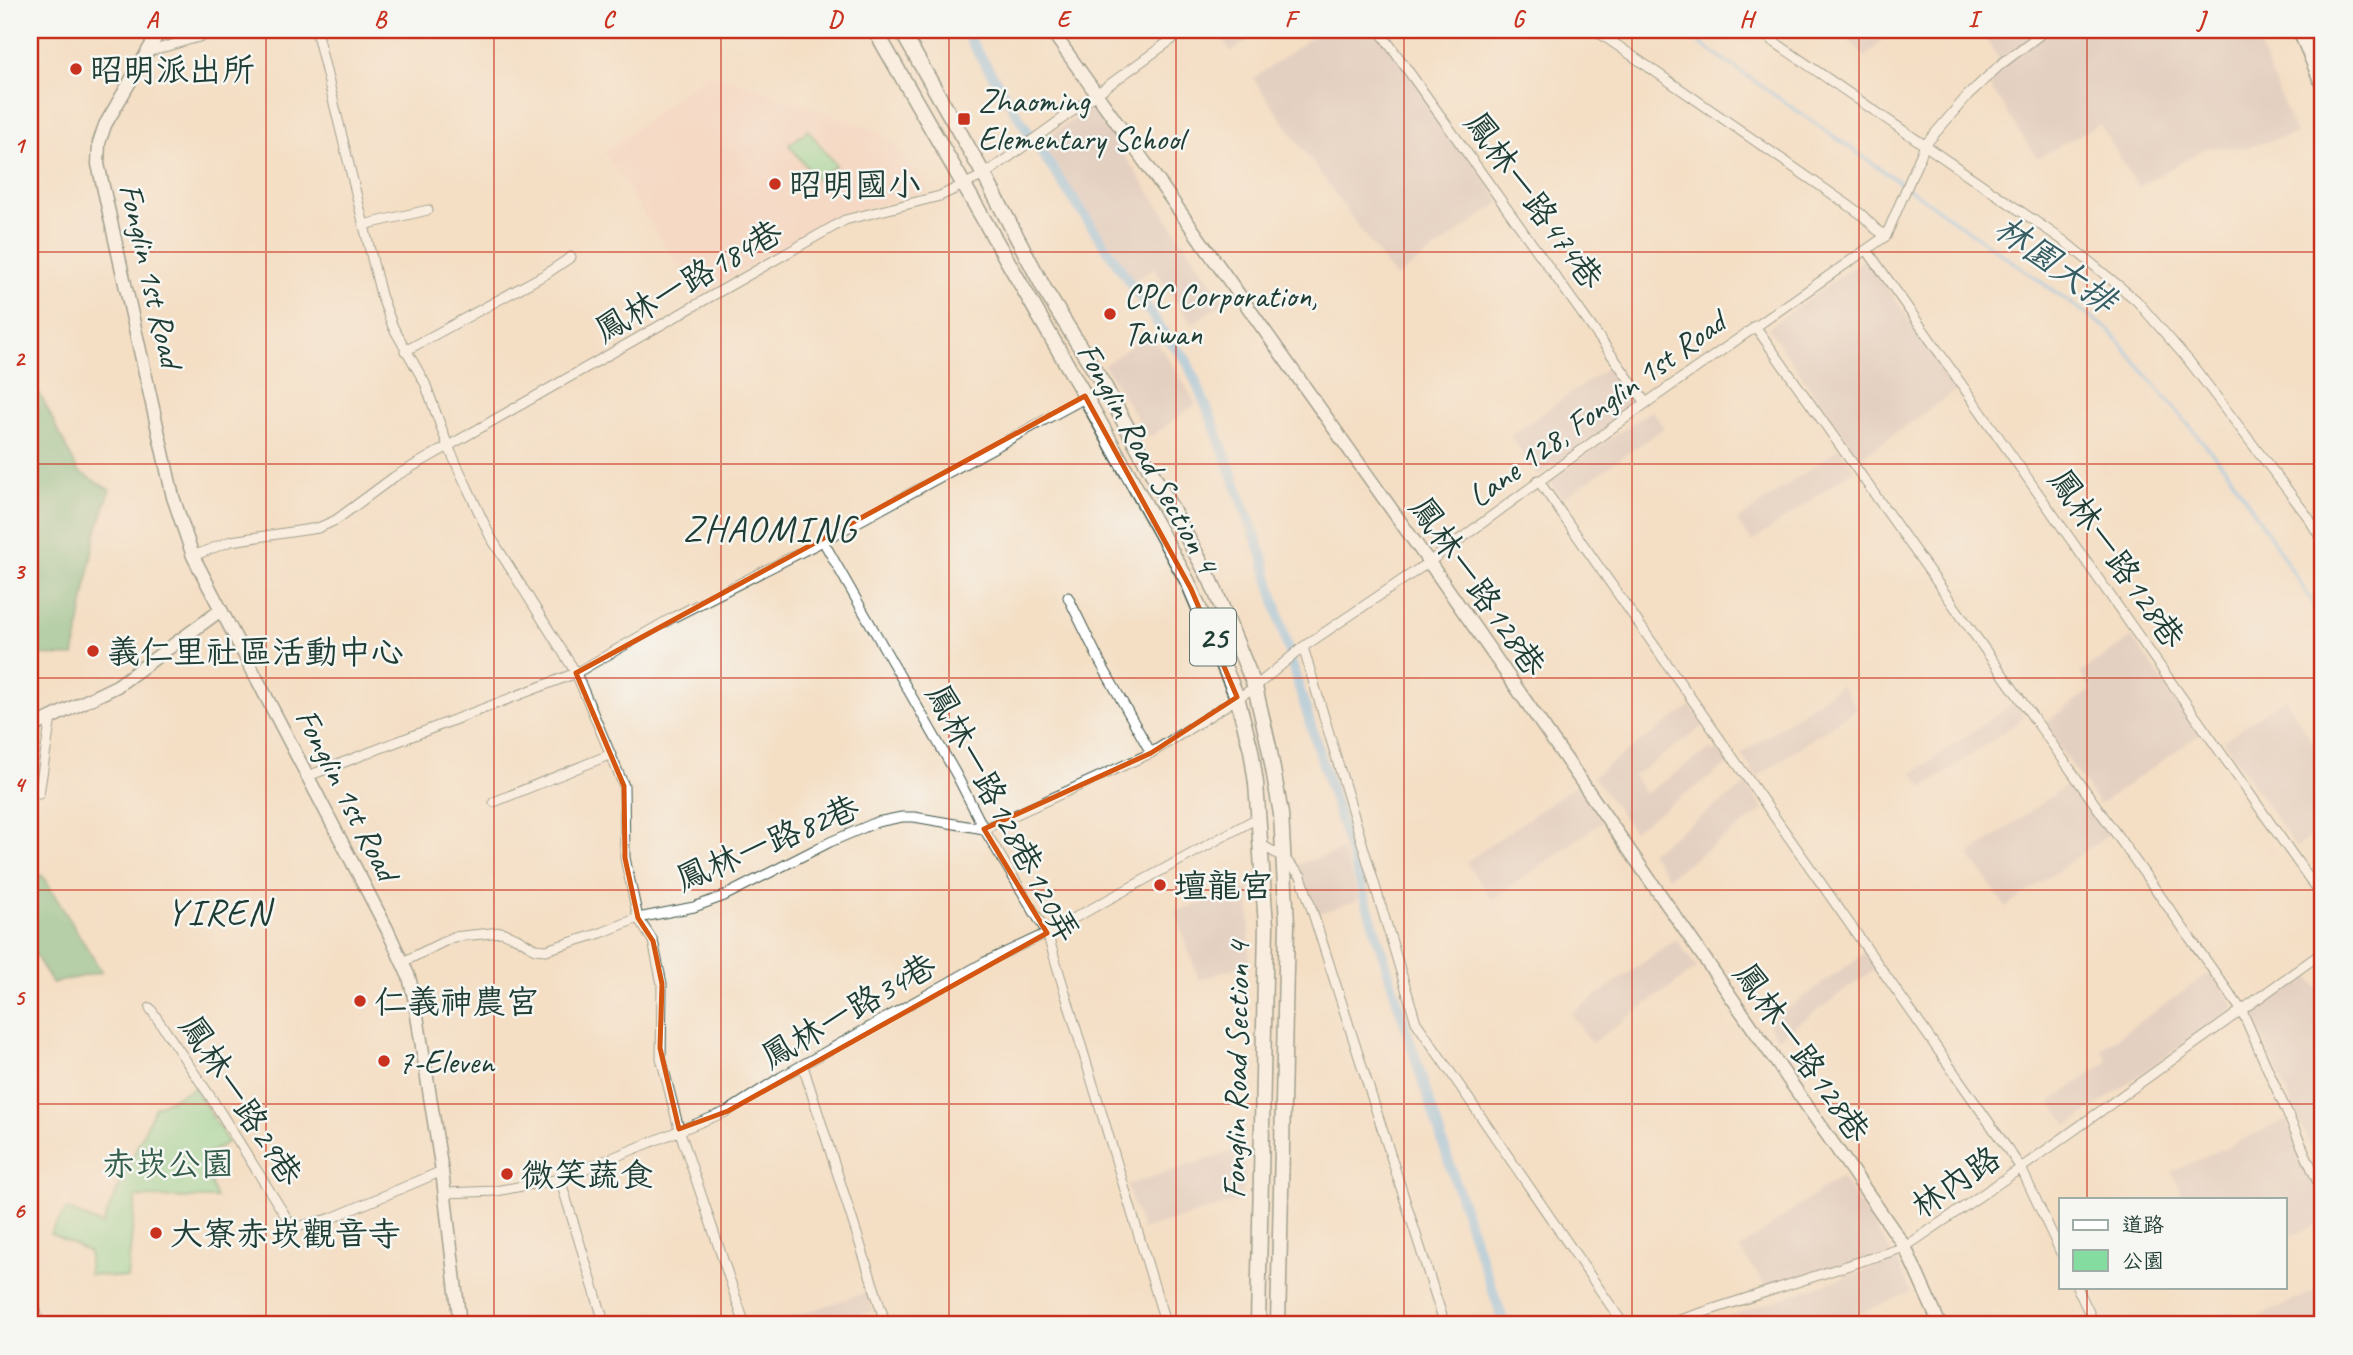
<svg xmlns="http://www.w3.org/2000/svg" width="2353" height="1355" viewBox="0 0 2353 1355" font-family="Caveat,'LXGW WenKai TC',sans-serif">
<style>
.built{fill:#f5d2c3}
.industrial{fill:#d1bfbd}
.green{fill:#85dca0;stroke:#528c6a;stroke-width:2}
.forest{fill:#6cbc86;stroke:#467c5d;stroke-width:2}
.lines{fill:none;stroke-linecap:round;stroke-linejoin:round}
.stream{stroke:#7abef0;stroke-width:3.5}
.canal{stroke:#7abef0;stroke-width:10}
.street-casing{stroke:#3f554a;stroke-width:11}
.secondary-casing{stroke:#3f554a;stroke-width:15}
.primary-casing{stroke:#3f554a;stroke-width:17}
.street{stroke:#fff;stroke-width:9}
.secondary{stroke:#fff;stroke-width:12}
.primary{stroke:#fff;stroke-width:14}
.marked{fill:none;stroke:#d45610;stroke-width:5;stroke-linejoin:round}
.grid{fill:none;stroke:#c8321e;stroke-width:2;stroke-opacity:0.55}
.poi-dot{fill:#c8321e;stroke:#f6f6f2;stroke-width:2.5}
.labels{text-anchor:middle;stroke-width:5;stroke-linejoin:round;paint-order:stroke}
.shield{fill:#f6f6f2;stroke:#60746d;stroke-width:2}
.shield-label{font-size:32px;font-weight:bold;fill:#1f3d34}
.poi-label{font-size:33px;fill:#1f3d34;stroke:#f6f6f2;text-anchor:start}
.street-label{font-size:33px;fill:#1f3d34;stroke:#f6f6f2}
.park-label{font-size:33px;fill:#335d4a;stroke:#f6f6f2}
.water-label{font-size:35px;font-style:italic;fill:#365d63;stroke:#f6f6f2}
.quarter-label{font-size:37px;letter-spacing:2px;fill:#1f3d34;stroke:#f6f6f2}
.neatline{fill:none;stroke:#c8321e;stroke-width:2.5}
.grid-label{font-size:23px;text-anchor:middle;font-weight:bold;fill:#c8321e}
</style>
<rect width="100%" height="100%" fill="#f6f6f2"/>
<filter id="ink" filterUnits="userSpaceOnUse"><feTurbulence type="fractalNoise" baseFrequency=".0143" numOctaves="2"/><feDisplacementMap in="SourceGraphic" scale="14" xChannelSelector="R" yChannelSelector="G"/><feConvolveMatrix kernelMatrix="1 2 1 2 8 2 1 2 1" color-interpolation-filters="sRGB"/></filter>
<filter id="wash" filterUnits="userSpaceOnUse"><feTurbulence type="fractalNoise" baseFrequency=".00686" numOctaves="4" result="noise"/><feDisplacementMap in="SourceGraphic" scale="28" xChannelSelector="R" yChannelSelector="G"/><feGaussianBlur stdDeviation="1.57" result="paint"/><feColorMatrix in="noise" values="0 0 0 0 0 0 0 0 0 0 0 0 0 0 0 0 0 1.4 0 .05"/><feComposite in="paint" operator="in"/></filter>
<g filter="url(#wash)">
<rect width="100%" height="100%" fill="#f4dfc5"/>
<!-- built -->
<polygon class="built" points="708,73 846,119 885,135 922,177 928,192 838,215 697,297 604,152"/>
<!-- industrial -->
<g class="industrial">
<polygon points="1233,30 1262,30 1231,52 1222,38"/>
<polygon points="1322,30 1379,30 1501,202 1395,278 1253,79"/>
<polygon points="1840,30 1892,30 1865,58"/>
<polygon points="1979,30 2253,30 2296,134 2244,148 2208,147 2138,187 2100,124 2037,158 1987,82 2001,62"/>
<polygon points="1092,107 1224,302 1192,324 1154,268 1129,283 1040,142"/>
<polygon points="1866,258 1958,389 1860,458 1768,328"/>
<polygon points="1150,333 1176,370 1196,404 1149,438 1104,365"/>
<polygon points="1614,363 1642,402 1538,476 1510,436"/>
<polygon points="1652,410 1664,428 1562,499 1549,481"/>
<polygon points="1839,448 1854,469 1752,542 1737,521"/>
<polygon points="2132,637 2200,734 2099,805 2043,724 2091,690 2080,673"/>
<polygon points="1841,685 1857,708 1757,777 1741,754"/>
<polygon points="2285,698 2314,745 2323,801 2323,828 2296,847 2223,741"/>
<polygon points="2015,702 2025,717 1924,788 1913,773"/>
<polygon points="1691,706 1705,725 1634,776 1645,794 1710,749 1713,752 1720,747 1731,762 1633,831 1593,776"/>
<polygon points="2074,780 2111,833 2006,907 1969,855"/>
<polygon points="1576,785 1602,822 1492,900 1466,862"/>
<polygon points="1746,785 1764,810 1668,877 1650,852"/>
<polygon points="1343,850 1359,900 1313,915 1297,865"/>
<polygon points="1250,888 1249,963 1199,980 1175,911"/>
<polygon points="1676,939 1697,968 1592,1043 1571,1014"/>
<polygon points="1866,952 1877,968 1778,1038 1767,1023"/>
<polygon points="2210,972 2235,1007 2068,1126 2051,1102 2108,1061 2101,1049"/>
<polygon points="2308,974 2318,989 2323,987 2323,1168 2321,1169 2251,1012"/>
<polygon points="2286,1120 2323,1203 2323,1221 2285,1239 2285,1199 2184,1199 2172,1172"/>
<polygon points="1240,1149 1246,1175 1241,1200 1142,1230 1127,1185"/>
<polygon points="1841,1176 1892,1254 1772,1294 1739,1249"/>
<polygon points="1897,1260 1911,1292 1832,1325 1702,1325"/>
<polygon points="2323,1287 2323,1321 2314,1325 2249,1325 2247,1321"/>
<polygon points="867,1292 873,1311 830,1325 767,1325"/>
<polygon points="2230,1311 2237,1325 2200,1325"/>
</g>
<!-- green -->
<g class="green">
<polygon points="808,130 836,165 817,180 789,145"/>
<polygon points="194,1088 228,1142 202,1157 216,1198 136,1197 127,1278 89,1274 89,1252 50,1233 67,1209 102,1225 155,1107"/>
</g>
<!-- forest -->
<g class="forest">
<polygon points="30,382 43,400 78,471 110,490 95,537 74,656 30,655"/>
<polygon points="42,875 102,972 52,983 30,946 30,880"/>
</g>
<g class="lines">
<!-- stream -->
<polyline class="stream" points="1681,30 1938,209 2109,330 2229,473 2323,618"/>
<!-- canal -->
<polyline class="canal" points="964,30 1037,146 1169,340 1186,359 1212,420 1263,557 1295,675 1414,1054 1472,1233 1505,1325"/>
</g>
</g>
<g filter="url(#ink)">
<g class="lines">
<!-- street casing -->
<g class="street-casing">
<g id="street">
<polyline points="316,30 381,295 393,327 425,383 448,446 490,536 576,673 624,786 625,858 638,918 653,941 662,984 661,1058 679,1129 745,1325"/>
<polyline points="1379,30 1646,403"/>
<polyline points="1595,30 1861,214 1876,229 1886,236"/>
<polyline points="1757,30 2064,241 2136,300 2189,361 2308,517 2323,542"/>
<polyline points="147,52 223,30"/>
<polyline points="363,225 428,210"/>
<polyline points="1867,250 2323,898"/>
<polyline points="1755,326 2242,1011 2323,1194"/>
<polyline points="405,351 546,274 571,257"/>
<polyline points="1538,480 2021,1168 2061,1253"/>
<polyline points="823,541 956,774 984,829 1047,933 1166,1325"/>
<polyline points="193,556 231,541 318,528 336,520 394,477 845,220 940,196 984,175 1185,30"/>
<polyline points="1068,597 1100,662 1151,753"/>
<polyline points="1303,647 1416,1022 1624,1325"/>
<polyline points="308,776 576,673 672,618 823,541 1105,387"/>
<polyline points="39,794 51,718"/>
<polyline points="494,802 609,755"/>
<polyline points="1262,845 1284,858 1301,876 1445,1325"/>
<polyline points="403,962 453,937 501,932 517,938 535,949 546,950 601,933 638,918 694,907 724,896 830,842 877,822 902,817 914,817 984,829 1151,753 1255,687 1303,647 1429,562 1646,403 1886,236 1925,145 1968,95 2000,65 2046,30"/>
<polyline points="150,1008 210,1096 293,1228 332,1218 442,1171"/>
<polyline points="803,1066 886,1325"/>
<polyline points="560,1179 605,1325"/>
<polyline points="445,1193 496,1191 560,1179 728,1111 781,1077 985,962 1047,933 1259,817"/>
<polyline points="30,1285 39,1325"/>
<polyline points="2077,1287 2095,1325"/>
<polyline points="1664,1325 1905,1247 2021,1168 2323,952"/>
</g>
</g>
<!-- secondary casing -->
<g class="secondary-casing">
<g id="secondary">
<polyline points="160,30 105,125 99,143 98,164 173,497 193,556 387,929 409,977 414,997 442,1171 460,1325"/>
<polyline points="1051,30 1429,562 1905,1247 1940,1325"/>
<polyline points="30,728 117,686 221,610"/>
</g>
</g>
<!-- primary casing -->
<g class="primary-casing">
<g id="primary">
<polyline points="875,30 1085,396 1188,582 1237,697 1251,750 1256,783 1266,926 1258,1325"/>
<polyline points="901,30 984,175 1046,292 1105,387 1211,581 1255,687 1269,747 1281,814 1287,924 1278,1325"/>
<polyline points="2300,30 2323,85"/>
</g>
</g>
<!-- street -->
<use href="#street" class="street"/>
<!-- secondary -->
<use href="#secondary" class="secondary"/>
<!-- primary -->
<use href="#primary" class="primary"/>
</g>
</g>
<!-- marked area -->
<path d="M0 0H2353V1355H0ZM1085,396L1191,589L1237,697L1151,753L984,829L1047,933L728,1111L679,1129L660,1048L662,984L653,941L638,918L625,858L624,786L576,673Z" fill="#f4dfc5" fill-opacity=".55" fill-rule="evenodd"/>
<path class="marked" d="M1085,396L1191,589L1237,697L1151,753L984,829L1047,933L728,1111L679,1129L660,1048L662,984L653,941L638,918L625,858L624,786L576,673Z"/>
<!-- grid -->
<path class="grid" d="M266,30V1325M494,30V1325M721,30V1325M949,30V1325M1176,30V1325M1404,30V1325M1632,30V1325M1859,30V1325M2087,30V1199M30,252H2323M30,464H2323M30,678H2323M30,890H2323M30,1104H2323M2087,1287V1325"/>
<!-- markers -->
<g class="poi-dot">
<circle cx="76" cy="69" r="7"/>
<rect x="957" y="112" width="14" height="14" rx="3.5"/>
<circle cx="775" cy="184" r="7"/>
<circle cx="1110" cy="314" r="7"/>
<circle cx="93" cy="651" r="7"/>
<circle cx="1160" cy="885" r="7"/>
<circle cx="360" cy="1001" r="7"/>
<circle cx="384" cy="1061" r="7"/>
<circle cx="507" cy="1174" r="7"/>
<circle cx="156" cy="1233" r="7"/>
</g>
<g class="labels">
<!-- shield labels -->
<rect class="shield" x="1190" y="608.5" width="46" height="57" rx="5"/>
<g class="shield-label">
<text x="1213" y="648">25</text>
</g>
<!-- poi labels -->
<g class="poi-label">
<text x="90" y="81">昭明派出所</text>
<text x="978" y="112">Zhaoming<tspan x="978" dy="38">Elementary School</tspan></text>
<text x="789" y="196">昭明國小</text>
<text x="1124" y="307">CPC Corporation,<tspan x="1124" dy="38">Taiwan</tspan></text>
<text x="107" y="663">義仁里社區活動中心</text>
<text x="1174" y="897">壇龍宮</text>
<text x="374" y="1013">仁義神農宮</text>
<text x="398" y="1073">7-Eleven</text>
<text x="521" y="1186">微笑蔬食</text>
<text x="170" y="1245">大寮赤崁觀音寺</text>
</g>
<!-- street labels -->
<g class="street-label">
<text transform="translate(1535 200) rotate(54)" y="12">鳳林一路474巷</text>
<text transform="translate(152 275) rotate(77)" y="12">Fonglin 1st Road</text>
<text transform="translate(688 280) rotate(-30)" y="12">鳳林一路184巷</text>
<text transform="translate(1596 408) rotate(-36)" y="12">Lane 128, Fonglin 1st Road</text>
<text transform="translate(1149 457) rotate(61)" y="12">Fonglin Road Section 4</text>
<text transform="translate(2118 558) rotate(55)" y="12">鳳林一路128巷</text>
<text transform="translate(1479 586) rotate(55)" y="12">鳳林一路128巷</text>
<text transform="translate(348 794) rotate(63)" y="12">Fonglin 1st Road</text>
<text transform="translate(1004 813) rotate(62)" y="12">鳳林一路128巷120弄</text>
<text transform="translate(767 842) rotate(-23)" y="12">鳳林一路82巷</text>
<text transform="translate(848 1010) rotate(-30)" y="12">鳳林一路34巷</text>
<text transform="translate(1803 1052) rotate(55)" y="12">鳳林一路128巷</text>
<text transform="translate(1235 1070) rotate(-89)" y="12">Fonglin Road Section 4</text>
<text transform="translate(242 1100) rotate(57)" y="12">鳳林一路29巷</text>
<text transform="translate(1955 1181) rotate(-34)" y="12">林內路</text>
</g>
<!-- park labels -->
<g class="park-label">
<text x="168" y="1175">赤崁公園</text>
</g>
<!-- water labels -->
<g class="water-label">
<text transform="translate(2056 264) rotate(36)" y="12">林園大排</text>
</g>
<!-- quarter labels -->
<g class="quarter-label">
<text x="770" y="541">ZHAOMING</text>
<text x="219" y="924">YIREN</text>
</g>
</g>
<!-- margin -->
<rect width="2353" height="1355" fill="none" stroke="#f6f6f2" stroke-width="77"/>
<!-- legend -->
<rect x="2059" y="1198" width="228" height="91" fill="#f6f6f2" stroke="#a0aca6" stroke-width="2"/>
<rect x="2073" y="1220" width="35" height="10" fill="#ffffff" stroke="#a0aca6" stroke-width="2"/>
<text x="2122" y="1232" font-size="21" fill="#1f3d34">道路</text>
<rect x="2073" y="1250" width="35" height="21" fill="#85dca0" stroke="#a0aca6" stroke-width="2"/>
<text x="2122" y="1268" font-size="21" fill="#1f3d34">公園</text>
<rect x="38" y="38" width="2276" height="1278" class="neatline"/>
<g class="grid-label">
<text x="152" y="27">A</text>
<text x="380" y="27">B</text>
<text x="608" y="27">C</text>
<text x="835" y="27">D</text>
<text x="1063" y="27">E</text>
<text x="1290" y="27">F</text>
<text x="1518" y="27">G</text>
<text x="1746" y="27">H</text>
<text x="1973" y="27">I</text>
<text x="2201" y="27">J</text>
<text x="19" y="153">1</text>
<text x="19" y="366">2</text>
<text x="19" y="579">3</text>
<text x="19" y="792">4</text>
<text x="19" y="1005">5</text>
<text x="19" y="1218">6</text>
</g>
</svg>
